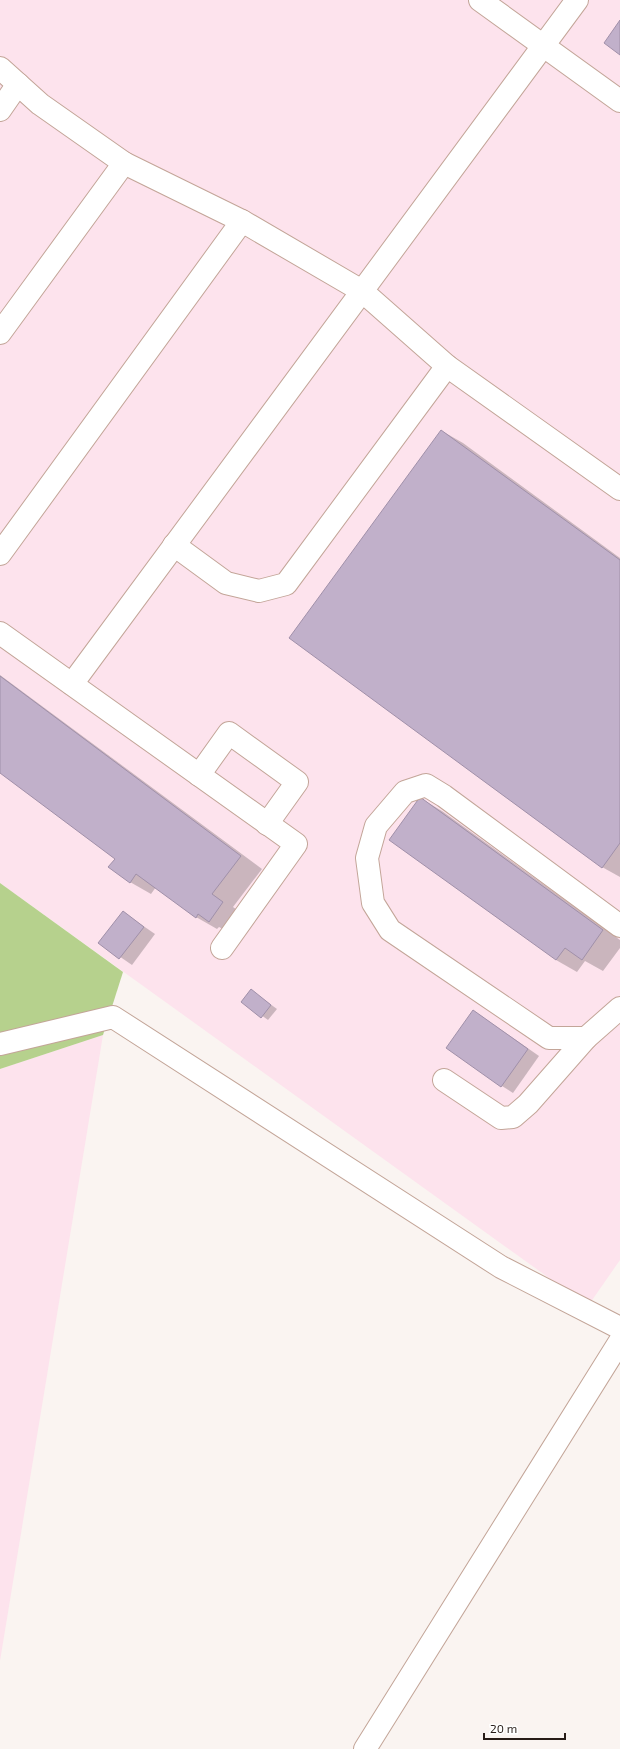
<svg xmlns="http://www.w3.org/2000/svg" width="620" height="1749" viewBox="0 0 620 1749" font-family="'Exo 2',sans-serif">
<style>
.industrial{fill:#fde3ed}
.green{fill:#b6d18d}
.shadow{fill:#0003}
.building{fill:#c1b0ca;stroke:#a090a9}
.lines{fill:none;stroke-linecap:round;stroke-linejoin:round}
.minor-casing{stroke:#c3a598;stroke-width:24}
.minor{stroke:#fff;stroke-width:22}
</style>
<rect width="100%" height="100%" fill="#faf4f1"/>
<!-- industrial -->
<g class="industrial">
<polygon points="0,0 620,0 620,1260 588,1306 0,883"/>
<polygon points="103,1035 0,1661 0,1069"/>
</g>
<!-- green -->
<polygon class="green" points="0,883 123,972 103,1035 0,1069"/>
<!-- shadow -->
<g class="shadow">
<polygon points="442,431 463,443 620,558 620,877 602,867"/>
<polygon points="0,675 262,869 233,907 244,915 231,933 219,927 217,929 196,917 156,887 151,894 130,882 116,859 0,772"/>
<polygon points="420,798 442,811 620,940 620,948 603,971 585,961 577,972 556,960"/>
<polygon points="123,912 155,934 132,965 100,943"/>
<polygon points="251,990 277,1009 268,1020 242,1001"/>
<polygon points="474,1011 539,1056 513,1093 502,1086"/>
</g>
<!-- building -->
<g class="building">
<polygon points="620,20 620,55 604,43"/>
<polygon points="441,430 620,560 620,843 602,868 289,638"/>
<polygon points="0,676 241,856 212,894 223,902 209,922 198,914 196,918 136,874 130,883 108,867 115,859 0,773"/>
<polygon points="420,797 603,930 582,960 565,948 556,960 389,840"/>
<polygon points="123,911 144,927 119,959 98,943"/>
<polygon points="251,989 271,1005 261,1018 241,1002"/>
<polygon points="473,1010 528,1049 501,1087 446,1048"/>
</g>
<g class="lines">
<!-- minor casing -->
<g class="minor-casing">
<g id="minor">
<polyline points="480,0 620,101"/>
<polyline points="0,68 40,104 124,163 242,221 362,291 447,366 620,489"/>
<polyline points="0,110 18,84"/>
<polyline points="0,333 124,163"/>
<polyline points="174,545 226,583 259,591 286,584 447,366"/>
<polyline points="0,554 242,221"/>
<polyline points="0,633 296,844 222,948"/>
<polyline points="72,684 577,0"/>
<polyline points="199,775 229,733 297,782 267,824"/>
<polyline points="620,926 444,796 426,785 405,792 376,826 367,858 373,903 390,930 549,1038 586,1038 620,1008"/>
<polyline points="0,1044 113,1017 501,1267 620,1328"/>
<polyline points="444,1080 501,1118 513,1117 528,1104 586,1038"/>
<polyline points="365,1749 620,1341"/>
</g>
</g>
<!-- minor -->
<use href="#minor" class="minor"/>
</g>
<!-- scale -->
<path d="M484 1733v6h81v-6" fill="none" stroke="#271c17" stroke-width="2"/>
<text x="490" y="1733" font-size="12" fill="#271c17" stroke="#ffffff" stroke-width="3" paint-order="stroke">20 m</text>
</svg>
